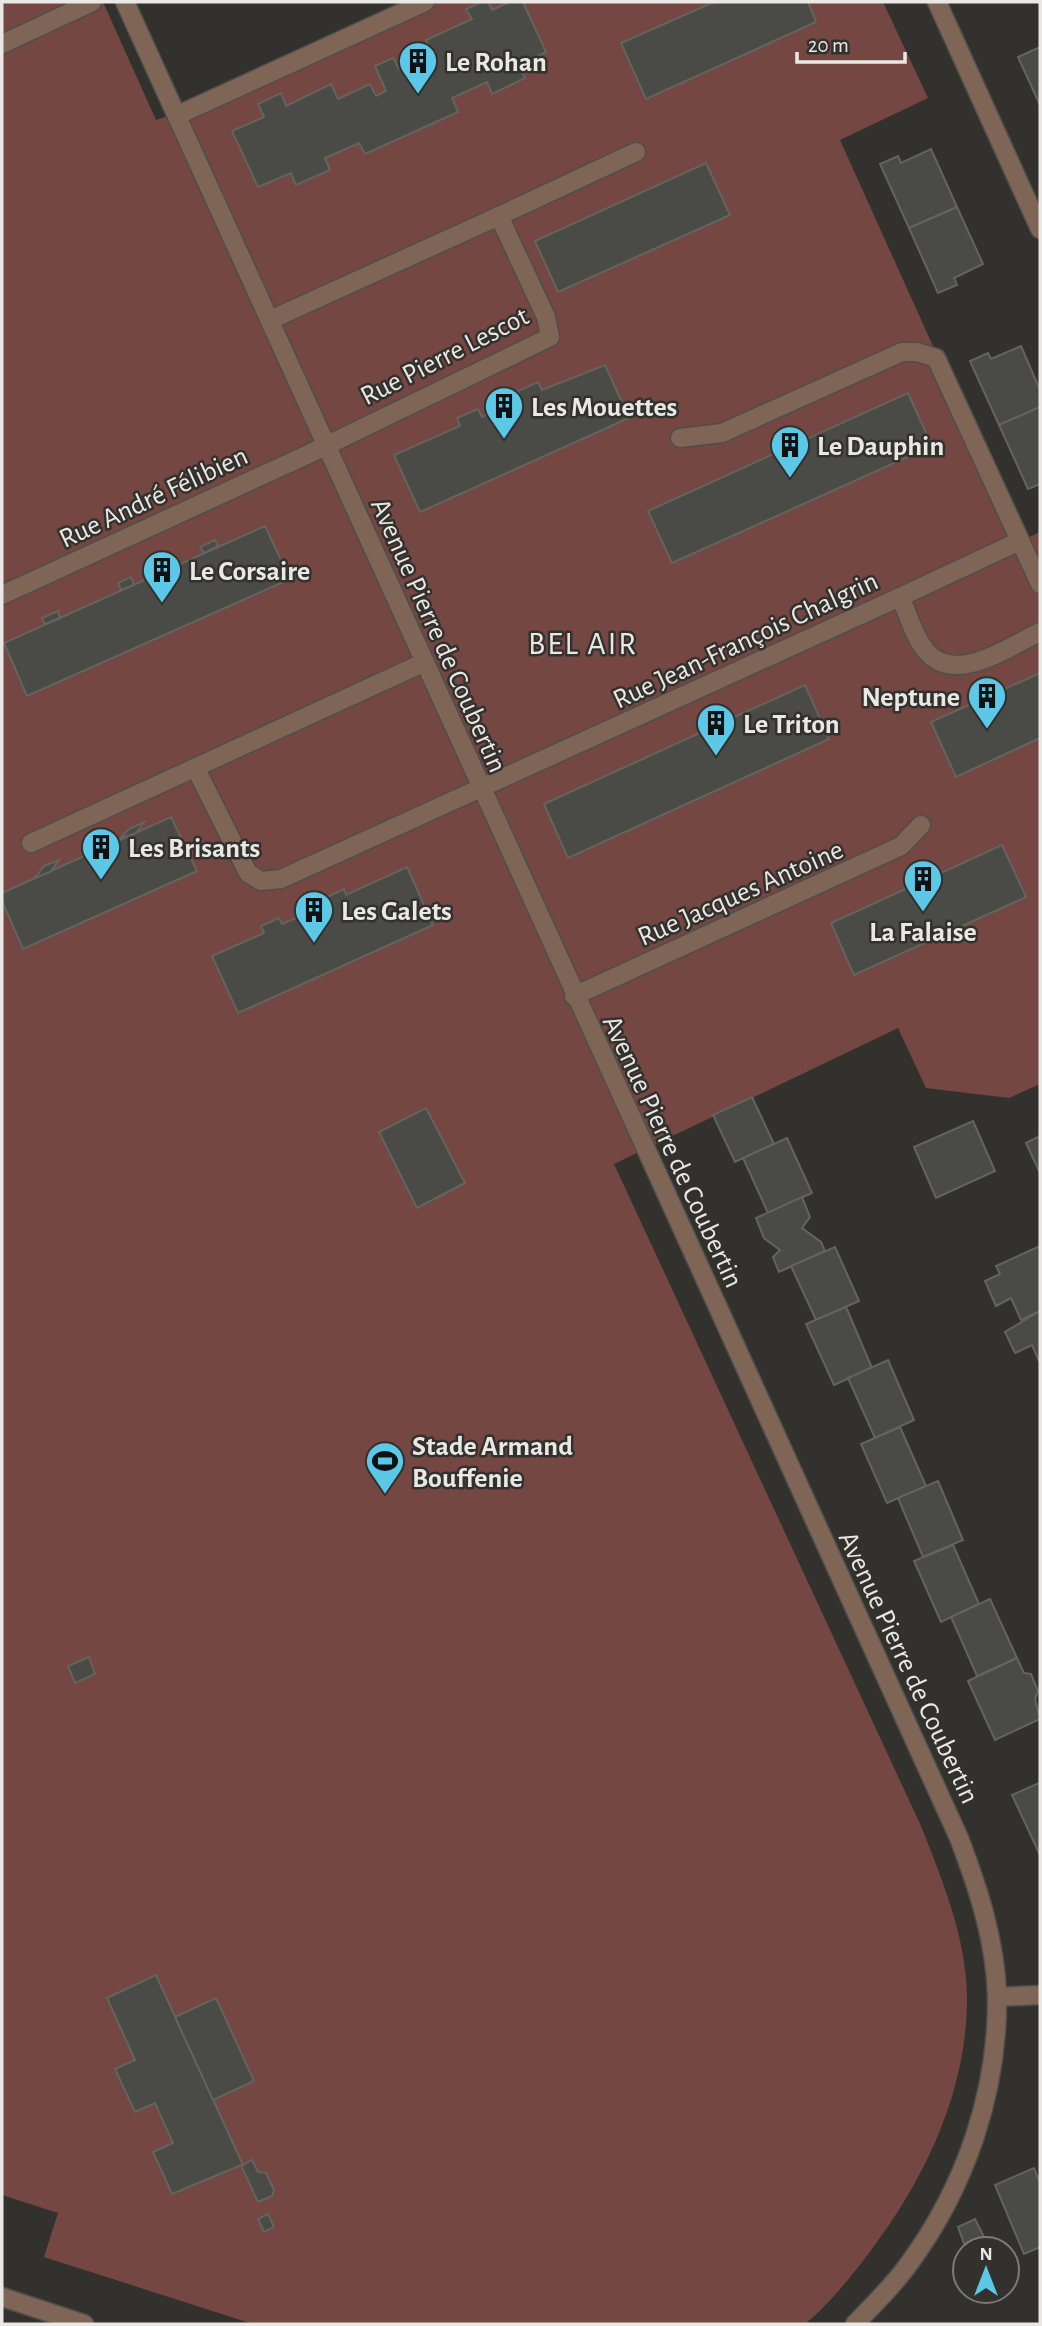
<svg xmlns="http://www.w3.org/2000/svg" width="1042" height="2326" viewBox="0 0 1042 2326" font-family="'Alegreya Sans',sans-serif">
<style>
.green{fill:#744743}
.building{fill:#4a4a46;stroke:#64645f;stroke-width:2}
.lines{fill:none;stroke-linecap:round;stroke-linejoin:round}
.minor-casing{stroke:#504e4a;stroke-width:21}
.minor{stroke:#7e6556;stroke-width:18}
.labels{text-anchor:middle;stroke-width:5;stroke-linejoin:round;paint-order:stroke}
.poi-label{font-size:28px;font-weight:bold;fill:#e9e8e5;stroke:#33312d;text-anchor:start}
.street-label{font-size:28px;fill:#e9e8e5;stroke:#33312d}
.quarter-label{font-size:32px;letter-spacing:2px;fill:#e9e8e5;stroke:#33312d}
</style>
<rect width="100%" height="100%" fill="#33312d"/>
<!-- green -->
<path class="green" d="M2,2H71L75,10L92,2H103L156,120L190,108L425,2H883L928,98L840,140L1021,541L1040,532V1084L1009,1098L926,1088L898,1028L614,1164L921,1826C942,1879 966,1937 967,1995C968,2096 920,2189 859,2266C843,2286 825,2308 805,2324H253L44,2257L58,2213L2,2195Z"/>
<!-- building -->
<g class="building">
<polygon points="481,2 488,2 492,10 510,2 523,2 546,52 519,65 525,78 492,94 487,82 452,98 458,112 365,154 359,143 325,158 330,170 296,185 291,173 258,187 232,131 264,117 258,104 281,93 286,106 331,84 338,99 370,84 376,96 386,91 375,66 393,58 399,69 432,54 426,40 472,19 466,9"/>
<polygon points="714,2 808,2 816,22 646,99 621,43"/>
<polygon points="1040,47 1040,105 1018,57"/>
<polygon points="931,149 957,207 909,228 880,164 898,156 901,163"/>
<polygon points="706,163 730,215 558,292 535,241"/>
<polygon points="957,207 983,264 954,278 957,285 938,293 909,228"/>
<polygon points="1021,346 1040,390 1040,407 999,425 970,361 988,353 991,359"/>
<polygon points="605,365 629,418 420,512 394,455 460,426 457,418 478,409 482,417 521,399 518,391 538,382 542,390"/>
<polygon points="908,393 932,446 672,563 648,511"/>
<polygon points="1040,407 1040,484 1028,489 999,425"/>
<polygon points="265,526 290,579 27,696 4,643"/>
<polygon points="215,540 218,546 204,553 200,547"/>
<polygon points="131,577 134,585 121,590 118,583"/>
<polygon points="58,611 60,618 45,624 42,618"/>
<polygon points="1040,673 1040,738 956,777 931,722"/>
<polygon points="805,685 829,739 568,858 544,804"/>
<polygon points="171,817 197,871 23,949 2,901 2,893"/>
<polygon points="144,822 136,833 120,839 129,829"/>
<polygon points="1002,845 1026,897 854,975 831,923"/>
<polygon points="59,860 50,872 35,878 44,866"/>
<polygon points="407,867 433,925 238,1013 212,956 264,933 261,926 279,918 282,924 328,904 325,898 344,889 346,895"/>
<polygon points="752,1097 774,1144 735,1162 713,1115"/>
<polygon points="426,1108 465,1183 417,1208 379,1132"/>
<polygon points="973,1121 995,1171 936,1198 914,1147"/>
<polygon points="1040,1136 1040,1173 1026,1143"/>
<polygon points="787,1138 812,1193 768,1213 743,1158"/>
<polygon points="802,1197 810,1217 802,1228 821,1242 825,1251 779,1272 773,1257 780,1250 764,1238 756,1218"/>
<polygon points="1040,1246 1040,1311 1021,1320 1011,1298 996,1306 985,1281 1000,1274 996,1266"/>
<polygon points="835,1247 859,1301 816,1320 791,1266"/>
<polygon points="846,1307 872,1368 834,1385 806,1324"/>
<polygon points="1040,1311 1040,1363 1032,1345 1015,1353 1005,1332"/>
<polygon points="888,1360 914,1420 875,1438 848,1378"/>
<polygon points="900,1427 926,1486 887,1503 861,1444"/>
<polygon points="938,1481 963,1540 923,1557 898,1498"/>
<polygon points="953,1545 979,1604 941,1622 914,1561"/>
<polygon points="990,1599 1017,1658 977,1676 951,1617"/>
<polygon points="89,1657 95,1674 75,1683 68,1666"/>
<polygon points="1017,1658 1024,1673 1031,1674 1038,1691 1035,1699 1040,1719 995,1740 968,1681"/>
<polygon points="1039,1783 1040,1785 1040,1855 1012,1795"/>
<polygon points="156,1975 243,2165 252,2160 258,2172 266,2173 274,2190 272,2196 258,2202 241,2165 172,2194 153,2152 173,2143 155,2103 135,2112 115,2069 135,2060 107,1998"/>
<polygon points="216,1998 254,2081 213,2100 175,2017"/>
<polygon points="1034,2168 1040,2183 1040,2247 1024,2254 995,2185"/>
<polygon points="268,2214 274,2227 264,2232 258,2219"/>
<polygon points="975,2219 984,2237 965,2246 958,2227"/>
</g>
<g class="lines">
<!-- minor casing -->
<g class="minor-casing">
<g id="minor">
<path d="M125,2L959,1838C978,1888 996,1942 997,1997C998,2093 965,2188 908,2265C893,2286 873,2305 855,2324"/>
<polyline points="937,2 1040,229"/>
<polyline points="2,44 92,2"/>
<polyline points="178,115 425,2"/>
<polyline points="499,216 636,152"/>
<polyline points="680,438 722,433 902,352 917,352 936,358 1040,584"/>
<polyline points="2,595 311,453 550,337 546,317 499,216 270,320"/>
<polyline points="900,597 1020,541"/>
<path d="M196,769L248,873L261,881L281,879L900,597C908,613 914,637 926,651C955,686 1010,646 1040,632"/>
<polyline points="31,843 425,662"/>
<polyline points="574,996 901,846 921,825"/>
<polyline points="997,1997 1040,1995"/>
<polyline points="2,2297 84,2324"/>
</g>
</g>
<!-- minor -->
<use href="#minor" class="minor"/>
</g>
<!-- icons -->
<defs>
<g id="building-pin" transform="scale(2.0125)"><path d="M0 17L-7.5 6A9.5 9.5 0 1 1 7.5 6Z" fill="#5bc8e7" stroke="#33312d"/><path d="M-4-6H4V6H1V3H-1V6H-4ZM-2.5-4.3h1.7v1.8h-1.7ZM.8-4.3h1.7v1.8H.8ZM-2.5-1h1.7V.8h-1.7ZM.8-1h1.7V.8H.8Z" fill="#111"/></g>
<g id="stadium-pin" transform="scale(2.0125)"><path d="M0 17L-7.5 6A9.5 9.5 0 1 1 7.5 6Z" fill="#5bc8e7" stroke="#33312d"/><path d="M0-5a6.5 5 0 1 0 0 10a6.5 5 0 1 0 0-10ZM-3.5-1.8h7v3.6h-7Z" fill="#111"/></g>
</defs>
<g fill-rule="evenodd">
<use href="#building-pin" x="418" y="61"/>
<use href="#building-pin" x="504" y="406"/>
<use href="#building-pin" x="790" y="445"/>
<use href="#building-pin" x="162" y="570"/>
<use href="#building-pin" x="987" y="696"/>
<use href="#building-pin" x="716" y="723"/>
<use href="#building-pin" x="101" y="847"/>
<use href="#building-pin" x="923" y="879"/>
<use href="#building-pin" x="314" y="910"/>
<use href="#stadium-pin" x="385" y="1461"/>
</g>
<g class="labels">
<!-- poi labels -->
<g class="poi-label">
<text x="445" y="71">Le Rohan</text>
<text x="531" y="416">Les Mouettes</text>
<text x="817" y="455">Le Dauphin</text>
<text x="189" y="580">Le Corsaire</text>
<text x="960" y="706" text-anchor="end">Neptune</text>
<text x="743" y="733">Le Triton</text>
<text x="128" y="857">Les Brisants</text>
<text x="341" y="920">Les Galets</text>
<text x="923" y="941" text-anchor="middle">La Falaise</text>
<text x="412" y="1455">Stade Armand<tspan x="412" dy="32">Bouffenie</tspan></text>
</g>
<!-- street labels -->
<g class="street-label">
<text transform="translate(444 355) rotate(-27)" y="10">Rue Pierre Lescot</text>
<text transform="translate(153 496) rotate(-25)" y="10">Rue André Félibien</text>
<text transform="translate(440 635) rotate(66)" y="10">Avenue Pierre de Coubertin</text>
<text transform="translate(745 639) rotate(-25)" y="10">Rue Jean-François Chalgrin</text>
<text transform="translate(740 892) rotate(-24)" y="10">Rue Jacques Antoine</text>
<text transform="translate(674 1151) rotate(65)" y="10">Avenue Pierre de Coubertin</text>
<text transform="translate(910 1667) rotate(65)" y="10">Avenue Pierre de Coubertin</text>
</g>
<!-- quarter labels -->
<g class="quarter-label">
<text x="583" y="654">BEL AIR</text>
</g>
</g>
<!-- border -->
<rect width="1042" height="2326" fill="none" stroke="#e9e8e5" stroke-width="7"/>
<!-- north arrow -->
<g transform="translate(986 2270)"><circle r="33" fill="#33312d" stroke="#7c7a77" stroke-width="2"/>
<path d="M0-5L12 26L0 18L-12 26Z" fill="#5bc8e7"/>
<text y="-10" font-size="19" font-weight="bold" text-anchor="middle" fill="#e9e8e5">N</text>
</g>
<!-- scale -->
<path d="M797 52v10h108v-10" fill="none" stroke="#e9e8e5" stroke-width="3.5"/>
<text x="808" y="52" font-size="21" fill="#e9e8e5" stroke="#33312d" stroke-width="5" paint-order="stroke">20 m</text>
</svg>
